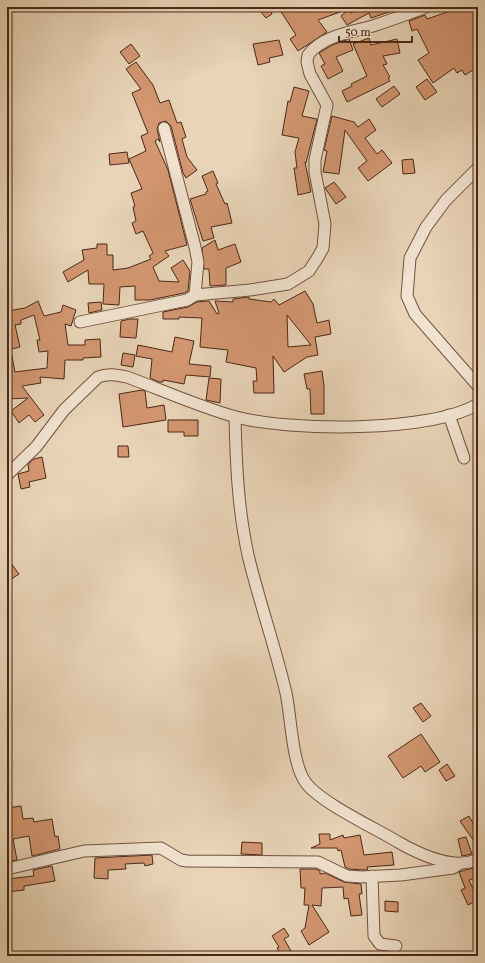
<svg xmlns="http://www.w3.org/2000/svg" width="485" height="963" viewBox="0 0 485 963" font-family="Vollkorn,serif">
<style>
.building{fill:#d39771;stroke:#4b2717;fill-rule:evenodd}
.lines{fill:none;stroke-linecap:round;stroke-linejoin:round}
.minor-casing{stroke:#72523f;stroke-width:13}
.minor{stroke:#f1e3d0;stroke-width:11}
</style>
<rect width="100%" height="100%" fill="#e9d4b7"/>
<filter id="stains"><feTurbulence type="fractalNoise" baseFrequency=".005" numOctaves="4"/><feColorMatrix values="0 0 0 0 .2 0 0 0 0 .09 0 0 0 0 .02 0 0 0 .5 -.17"/></filter>
<radialGradient id="worn" r=".72"><stop offset=".6" stop-color="#630" stop-opacity="0"/><stop offset="1" stop-color="#630" stop-opacity=".3"/></radialGradient>
<!-- building -->
<g class="building">
<polygon points="266,7 270,7 272,14 266,18 260,11"/>
<polygon points="278,7 351,7 351,8 318,20 327,32 298,51 290,39 296,35"/>
<polygon points="362,7 400,7 401,8 371,18 369,13 347,25 341,16 348,10 351,13"/>
<polygon points="462,7 478,7 478,67 465,75 462,70 457,73 454,68 433,83 418,60 429,53 417,29 412,31 409,21 425,15 427,19"/>
<polygon points="369,38 371,45 397,39 400,53 383,56 387,64 383,65 390,77 388,78 390,81 347,102 342,91 352,86 351,84 367,76 353,44"/>
<polygon points="349,39 353,50 336,57 343,71 328,79 321,66 325,64 319,53 332,45"/>
<polygon points="279,40 283,55 269,58 270,62 258,65 253,44"/>
<polygon points="131,44 140,56 129,64 120,52"/>
<polygon points="136,62 153,85 160,103 169,100 177,123 181,122 186,137 182,139 187,157 197,170 186,178 183,173 171,126 166,121 159,123 157,129 160,142 158,139 155,141 168,170 187,245 165,251 169,256 153,267 159,281 179,282 171,268 183,260 190,271 188,291 184,293 150,300 135,300 135,286 120,287 119,305 103,304 104,284 89,284 88,270 68,282 63,272 84,260 82,250 97,248 97,244 107,244 107,255 113,255 113,270 128,268 151,259 149,256 153,253 143,231 136,234 132,223 136,221 133,207 135,206 131,193 142,189 129,159 146,151 141,136 148,133 132,93 141,89 126,69"/>
<polygon points="427,79 437,92 425,100 416,87"/>
<polygon points="394,86 400,94 382,107 376,99"/>
<polygon points="294,87 309,91 302,116 317,119 306,163 305,162 311,192 298,195 294,168 297,168 295,152 299,138 282,135 288,101 290,102"/>
<polygon points="332,116 354,122 358,127 369,119 376,130 365,138 377,154 382,150 392,163 368,181 358,168 367,161 345,130 339,174 323,172 327,151 324,150"/>
<polygon points="127,152 129,163 110,165 109,154"/>
<polygon points="413,159 415,173 403,174 402,160"/>
<polygon points="213,171 218,183 216,184 225,204 227,203 232,223 211,227 214,238 203,241 190,199 206,194 206,192 208,191 202,176"/>
<polygon points="334,182 346,197 336,204 325,188"/>
<polygon points="215,240 218,250 235,244 241,262 226,268 226,285 210,286 209,269 204,269 202,248"/>
<path d="M305,291L313,304L317,323L329,320L331,334L315,337L318,355L307,357L284,372L273,356L274,393H254L253,381H257L256,368L226,362L228,350L200,347L202,318L179,317V319H163V312L188,307L197,302L209,301L217,314L219,313L215,301L233,302V299L249,297V299L271,302L274,299L279,305ZM287,315L311,345L288,347Z"/>
<polygon points="38,301 44,316 61,312 63,305 76,310 71,326 65,324 68,345 85,345 85,340 100,339 101,357 83,358 83,360 65,360 64,379 40,377 41,383 22,386 44,415 35,422 29,415 19,423 11,411 28,398 7,399 7,351 11,351 15,372 47,368 48,351 39,352 37,340 40,340 34,315 21,320 21,324 15,325 20,347 7,350 7,311 25,308"/>
<polygon points="101,302 102,310 89,313 88,303"/>
<polygon points="130,319 138,319 136,338 120,337 121,321"/>
<polygon points="175,337 194,341 189,364 211,366 210,377 186,375 184,384 163,380 163,382 159,382 150,378 152,359 136,356 138,345 172,352"/>
<polygon points="123,353 135,355 133,367 121,365"/>
<polygon points="322,371 324,386 324,414 311,414 310,389 307,389 304,374"/>
<polygon points="209,378 221,379 220,403 206,400"/>
<polygon points="142,390 145,391 147,408 164,405 166,420 123,427 119,394"/>
<polygon points="168,420 198,420 198,436 184,436 184,432 168,432"/>
<polygon points="118,446 128,446 129,457 118,457"/>
<polygon points="42,457 46,478 29,482 30,487 21,489 18,474 29,471 28,464 34,459"/>
<polygon points="7,558 19,574 7,582"/>
<polygon points="421,703 431,716 423,722 413,708"/>
<polygon points="421,734 440,762 425,772 421,766 403,778 388,756"/>
<polygon points="447,764 455,776 446,781 439,770"/>
<polygon points="21,806 23,819 33,818 34,822 52,819 55,837 58,836 60,849 32,856 29,836 13,839 17,860 7,862 7,808"/>
<polygon points="469,816 478,832 478,847 460,821"/>
<polygon points="319,834 330,834 330,840 343,835 344,838 360,835 364,855 392,852 394,865 367,867 368,869 365,870 349,869 345,867 341,850 338,851 337,848 311,848 320,844"/>
<polygon points="466,837 472,854 462,856 458,839"/>
<polygon points="242,842 262,843 262,855 241,854"/>
<polygon points="152,855 153,864 145,866 144,863 125,864 126,869 108,870 108,879 94,878 95,858"/>
<polygon points="52,866 55,881 24,886 24,890 7,892 7,879 34,876 33,870"/>
<polygon points="476,867 478,877 469,880 478,900 468,905 461,890 465,888 459,872"/>
<polygon points="300,869 316,869 320,871 320,874 325,873 344,882 361,884 362,894 359,894 362,915 351,916 348,898 344,899 343,887 322,888 321,906 312,905 329,932 309,945 301,931 305,928 309,905 304,905 305,888 301,888"/>
<polygon points="385,901 398,902 398,912 385,911"/>
<polygon points="284,928 289,936 284,939 294,956 282,956 277,948 279,947 272,936"/>
</g>
<g class="lines">
<!-- minor casing -->
<g class="minor-casing">
<g id="minor">
<path d="M164,128L195,247L198,262L195,295L250,290L288,284L309,271L318,257L323,248L325,224L315,172V160L327,105L310,74L307,62L308,55C322,36 351,32 373,26C391,20 408,14 426,7"/>
<polyline points="478,168 446,200 426,227 410,258 407,296 415,314 478,386"/>
<polyline points="80,322 187,300 195,295"/>
<polyline points="449,415 464,458"/>
<path d="M235,417C236,463 238,509 248,555C259,601 275,646 286,693C291,716 292,765 306,783C321,803 375,828 398,842C419,854 454,871 478,859"/>
<path d="M7,475L36,447L64,410L98,377C108,373 117,375 127,377C162,390 200,407 236,417C290,431 430,433 478,404"/>
<polyline points="7,869 84,851 161,848 181,860 187,861 318,862 347,876 361,877 401,875 453,868 459,864"/>
<polyline points="372,876 374,936 380,944 396,946"/>
</g>
</g>
<!-- minor -->
<use href="#minor" class="minor"/>
</g>
<!-- margin -->
<rect width="485" height="963" fill="none" stroke="#e9d4b7" stroke-width="24"/>
<rect x="8" y="8" width="469" height="947" fill="none" stroke="#4b2717" stroke-width="2"/>
<rect x="12" y="12" width="461" height="939" fill="none" stroke="#4b2717"/>
<!-- scale -->
<path d="M339 36v6h73v-6" fill="none" stroke="#4b2717" stroke-width="2"/>
<text x="345" y="36" font-size="12" fill="#4b2717" stroke="#f1e3d0" stroke-width="3" paint-order="stroke">50 m</text>
<rect width="100%" height="100%" filter="url(#stains)"/>
<rect width="100%" height="100%" fill="url(#worn)"/>
</svg>
